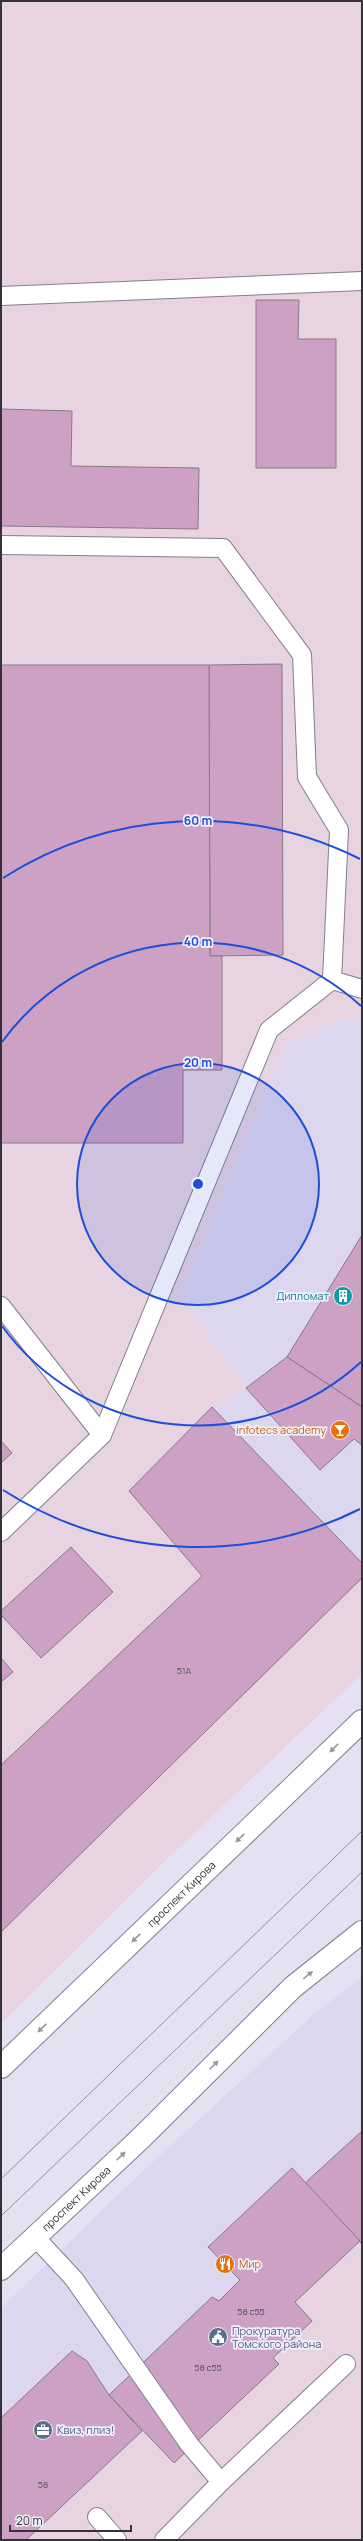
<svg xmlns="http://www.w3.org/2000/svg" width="363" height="2541" viewBox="0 0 363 2541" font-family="Manrope,sans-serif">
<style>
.built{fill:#dcd6ef}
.industrial{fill:#e8d3e1}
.building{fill:#cca1c4;stroke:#887a85}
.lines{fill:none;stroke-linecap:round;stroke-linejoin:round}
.service-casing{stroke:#837f8f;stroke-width:20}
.primary-casing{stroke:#837f8f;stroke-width:24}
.service{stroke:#fff;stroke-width:18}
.primary{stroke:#fff;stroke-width:22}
.tram{stroke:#94919e;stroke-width:1}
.oneway{fill:#9a989c}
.ring{fill:none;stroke:#1d4ed8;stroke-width:2}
.labels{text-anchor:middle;stroke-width:3.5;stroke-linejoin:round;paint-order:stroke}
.number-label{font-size:9px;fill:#5a4e5c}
.culture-label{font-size:11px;fill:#0d838f;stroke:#f2effd;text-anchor:end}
.food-label{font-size:11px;fill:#c56008;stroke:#f2effd;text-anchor:end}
.street-label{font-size:11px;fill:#343239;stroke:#f2effd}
.service-label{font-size:11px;fill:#4e5e75;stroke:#f2effd;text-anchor:start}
.centre{fill:#1d4ed8;stroke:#f2effd;stroke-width:2}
.ring-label{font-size:12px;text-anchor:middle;font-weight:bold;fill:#1d4ed8;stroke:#f2effd;stroke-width:3.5;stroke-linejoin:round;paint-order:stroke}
</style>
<rect width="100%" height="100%" fill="#e5e1f3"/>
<!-- built -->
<g class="built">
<polygon points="362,1018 362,1563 212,1407 246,1388 180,1297 286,1044 339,1020"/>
<polygon points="362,1977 362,2244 296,2303 312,2321 273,2357 279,2364 174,2463 143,2431 26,2540 1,2540 1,2308 144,2170 313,2015"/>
</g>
<!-- industrial -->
<g class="industrial">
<polygon points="1,1 362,1 362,1018 339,1020 286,1044 180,1297 246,1388 212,1407 362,1563 362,1674 165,1861 1,2024"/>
<polygon points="360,2241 362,2244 362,2540 26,2540 142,2431 174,2463 279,2364 273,2358 312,2321 295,2302"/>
</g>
<!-- building -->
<g class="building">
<polygon points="256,300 299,300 298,339 336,339 336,468 256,468"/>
<polygon points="1,409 72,411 71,466 199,468 198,529 1,526"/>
<polygon points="282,664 283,955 210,956 209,665"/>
<polygon points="1,665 209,665 210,956 222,956 222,1070 183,1070 183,1143 1,1143"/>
<polygon points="362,1235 362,1407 287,1357"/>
<polygon points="287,1357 362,1407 362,1445 354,1439 320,1470 246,1388"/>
<polygon points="212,1407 362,1563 362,1578 1,1932 1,1765 202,1576 129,1491"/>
<polygon points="1,1441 12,1453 1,1463"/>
<polygon points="71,1547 113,1592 41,1658 1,1615 1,1611"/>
<polygon points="1,1658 13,1672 1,1682"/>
<polygon points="362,2131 362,2244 305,2183"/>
<polygon points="292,2168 360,2241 295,2302 312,2321 273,2358 279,2364 174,2463 109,2395 212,2297 219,2301 240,2280 208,2247"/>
<polygon points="72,2351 87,2361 109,2395 142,2431 26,2540 1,2540 1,2418"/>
</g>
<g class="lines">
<!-- service casing -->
<g class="service-casing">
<g id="service">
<polyline points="1,296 362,281"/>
<polyline points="1,545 223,548 302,655 307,777 339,830 332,980 362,989"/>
<polyline points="1,1306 102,1435"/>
<polyline points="1,1532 102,1435 269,1030 332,980"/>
<polyline points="35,2237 74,2279 189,2444 221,2482"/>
<polyline points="97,2517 117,2540"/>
<polyline points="164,2540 221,2482 346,2364"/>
</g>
</g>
<!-- primary casing -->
<g class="primary-casing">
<g id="primary">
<path id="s1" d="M1,2067L362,1721"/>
<path id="s2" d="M1,2269L140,2139L293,1987L362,1932"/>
</g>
</g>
<!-- service -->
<use href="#service" class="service"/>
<!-- primary -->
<use href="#primary" class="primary"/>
<!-- tram -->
<g class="tram">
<polyline points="1,2179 362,1831"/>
<polyline points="1,2216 362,1872"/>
</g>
</g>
<!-- one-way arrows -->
<defs><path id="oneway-solid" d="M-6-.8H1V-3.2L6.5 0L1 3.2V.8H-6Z"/></defs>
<g class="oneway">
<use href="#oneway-solid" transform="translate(334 1748) rotate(136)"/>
<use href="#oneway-solid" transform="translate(240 1838) rotate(136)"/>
<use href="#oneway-solid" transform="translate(136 1938) rotate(136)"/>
<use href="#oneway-solid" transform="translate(308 1975) rotate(-39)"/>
<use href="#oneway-solid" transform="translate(42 2028) rotate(136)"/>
<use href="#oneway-solid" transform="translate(214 2065) rotate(-45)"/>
<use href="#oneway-solid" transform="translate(121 2156) rotate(-43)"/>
</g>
<!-- distance rings -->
<circle cx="198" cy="1184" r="121" fill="#1d4ed8" fill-opacity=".12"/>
<g class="ring">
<circle cx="198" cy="1184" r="121"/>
<path d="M361 1362A242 242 0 0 1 2 1326M2 1042A242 242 0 0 1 361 1006"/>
<path d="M360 1509A363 363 0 0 1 3 1490M3 878A363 363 0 0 1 360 859"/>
</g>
<!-- icons -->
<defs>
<g id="building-disc" transform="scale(1)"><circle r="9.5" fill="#0f9aa8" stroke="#f2effd"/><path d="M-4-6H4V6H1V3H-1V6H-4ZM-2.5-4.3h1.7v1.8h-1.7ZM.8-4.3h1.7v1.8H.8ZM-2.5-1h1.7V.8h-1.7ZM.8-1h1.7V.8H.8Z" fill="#fff"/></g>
<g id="bar-disc" transform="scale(1)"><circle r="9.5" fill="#e8710a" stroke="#f2effd"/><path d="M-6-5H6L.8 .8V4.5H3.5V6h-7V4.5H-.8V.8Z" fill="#fff"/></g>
<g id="restaurant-disc" transform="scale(1)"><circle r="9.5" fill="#e8710a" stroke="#f2effd"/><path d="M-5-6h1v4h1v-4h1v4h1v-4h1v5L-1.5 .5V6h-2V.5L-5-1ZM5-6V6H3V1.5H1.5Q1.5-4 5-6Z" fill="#fff"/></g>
<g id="civic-disc" transform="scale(1)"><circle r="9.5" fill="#5c6f8a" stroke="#f2effd"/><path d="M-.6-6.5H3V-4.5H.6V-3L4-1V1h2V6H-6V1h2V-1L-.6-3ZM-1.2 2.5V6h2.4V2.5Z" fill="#fff"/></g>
<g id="office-disc" transform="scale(1)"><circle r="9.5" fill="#5c6f8a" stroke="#f2effd"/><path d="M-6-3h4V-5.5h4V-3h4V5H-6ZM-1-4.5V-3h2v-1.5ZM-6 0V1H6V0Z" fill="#fff"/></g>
</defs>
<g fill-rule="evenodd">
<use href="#building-disc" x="343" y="1296"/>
<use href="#bar-disc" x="340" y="1430"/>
<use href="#restaurant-disc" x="225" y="2264"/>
<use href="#civic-disc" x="218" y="2337"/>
<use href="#office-disc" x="43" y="2430"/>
</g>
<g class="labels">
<!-- number labels -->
<g class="number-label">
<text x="184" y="1674">51А</text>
<text x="251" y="2315">58 с55</text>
<text x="208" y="2371">58 с55</text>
<text x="43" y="2488">58</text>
</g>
<!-- culture labels -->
<g class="culture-label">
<text x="329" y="1300">Дипломат</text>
</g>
<!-- food labels -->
<g class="food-label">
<text x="326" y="1434">infotecs academy</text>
<text x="239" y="2268" text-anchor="start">Мир</text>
</g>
<!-- street labels -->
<g class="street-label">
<text dy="4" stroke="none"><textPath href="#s1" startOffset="250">проспект Кирова</textPath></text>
<text dy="4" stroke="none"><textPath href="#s2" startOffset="103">проспект Кирова</textPath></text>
</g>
<!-- service labels -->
<g class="service-label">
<text x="232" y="2335">Прокуратура<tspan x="232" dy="13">Томского района</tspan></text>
<text x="57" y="2434">Квиз, плиз!</text>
</g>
</g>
<circle cx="198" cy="1184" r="6" class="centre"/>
<g class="ring-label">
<text x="198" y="825">60 m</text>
<text x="198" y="946">40 m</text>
<text x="198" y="1067">20 m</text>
</g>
<!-- border -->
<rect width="363" height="2541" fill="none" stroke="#343239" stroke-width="4"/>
<!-- scale -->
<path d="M10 2525v6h121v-6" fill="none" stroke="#343239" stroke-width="2"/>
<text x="16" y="2525" font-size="12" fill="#343239" stroke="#f2effd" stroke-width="3" paint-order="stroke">20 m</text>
</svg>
